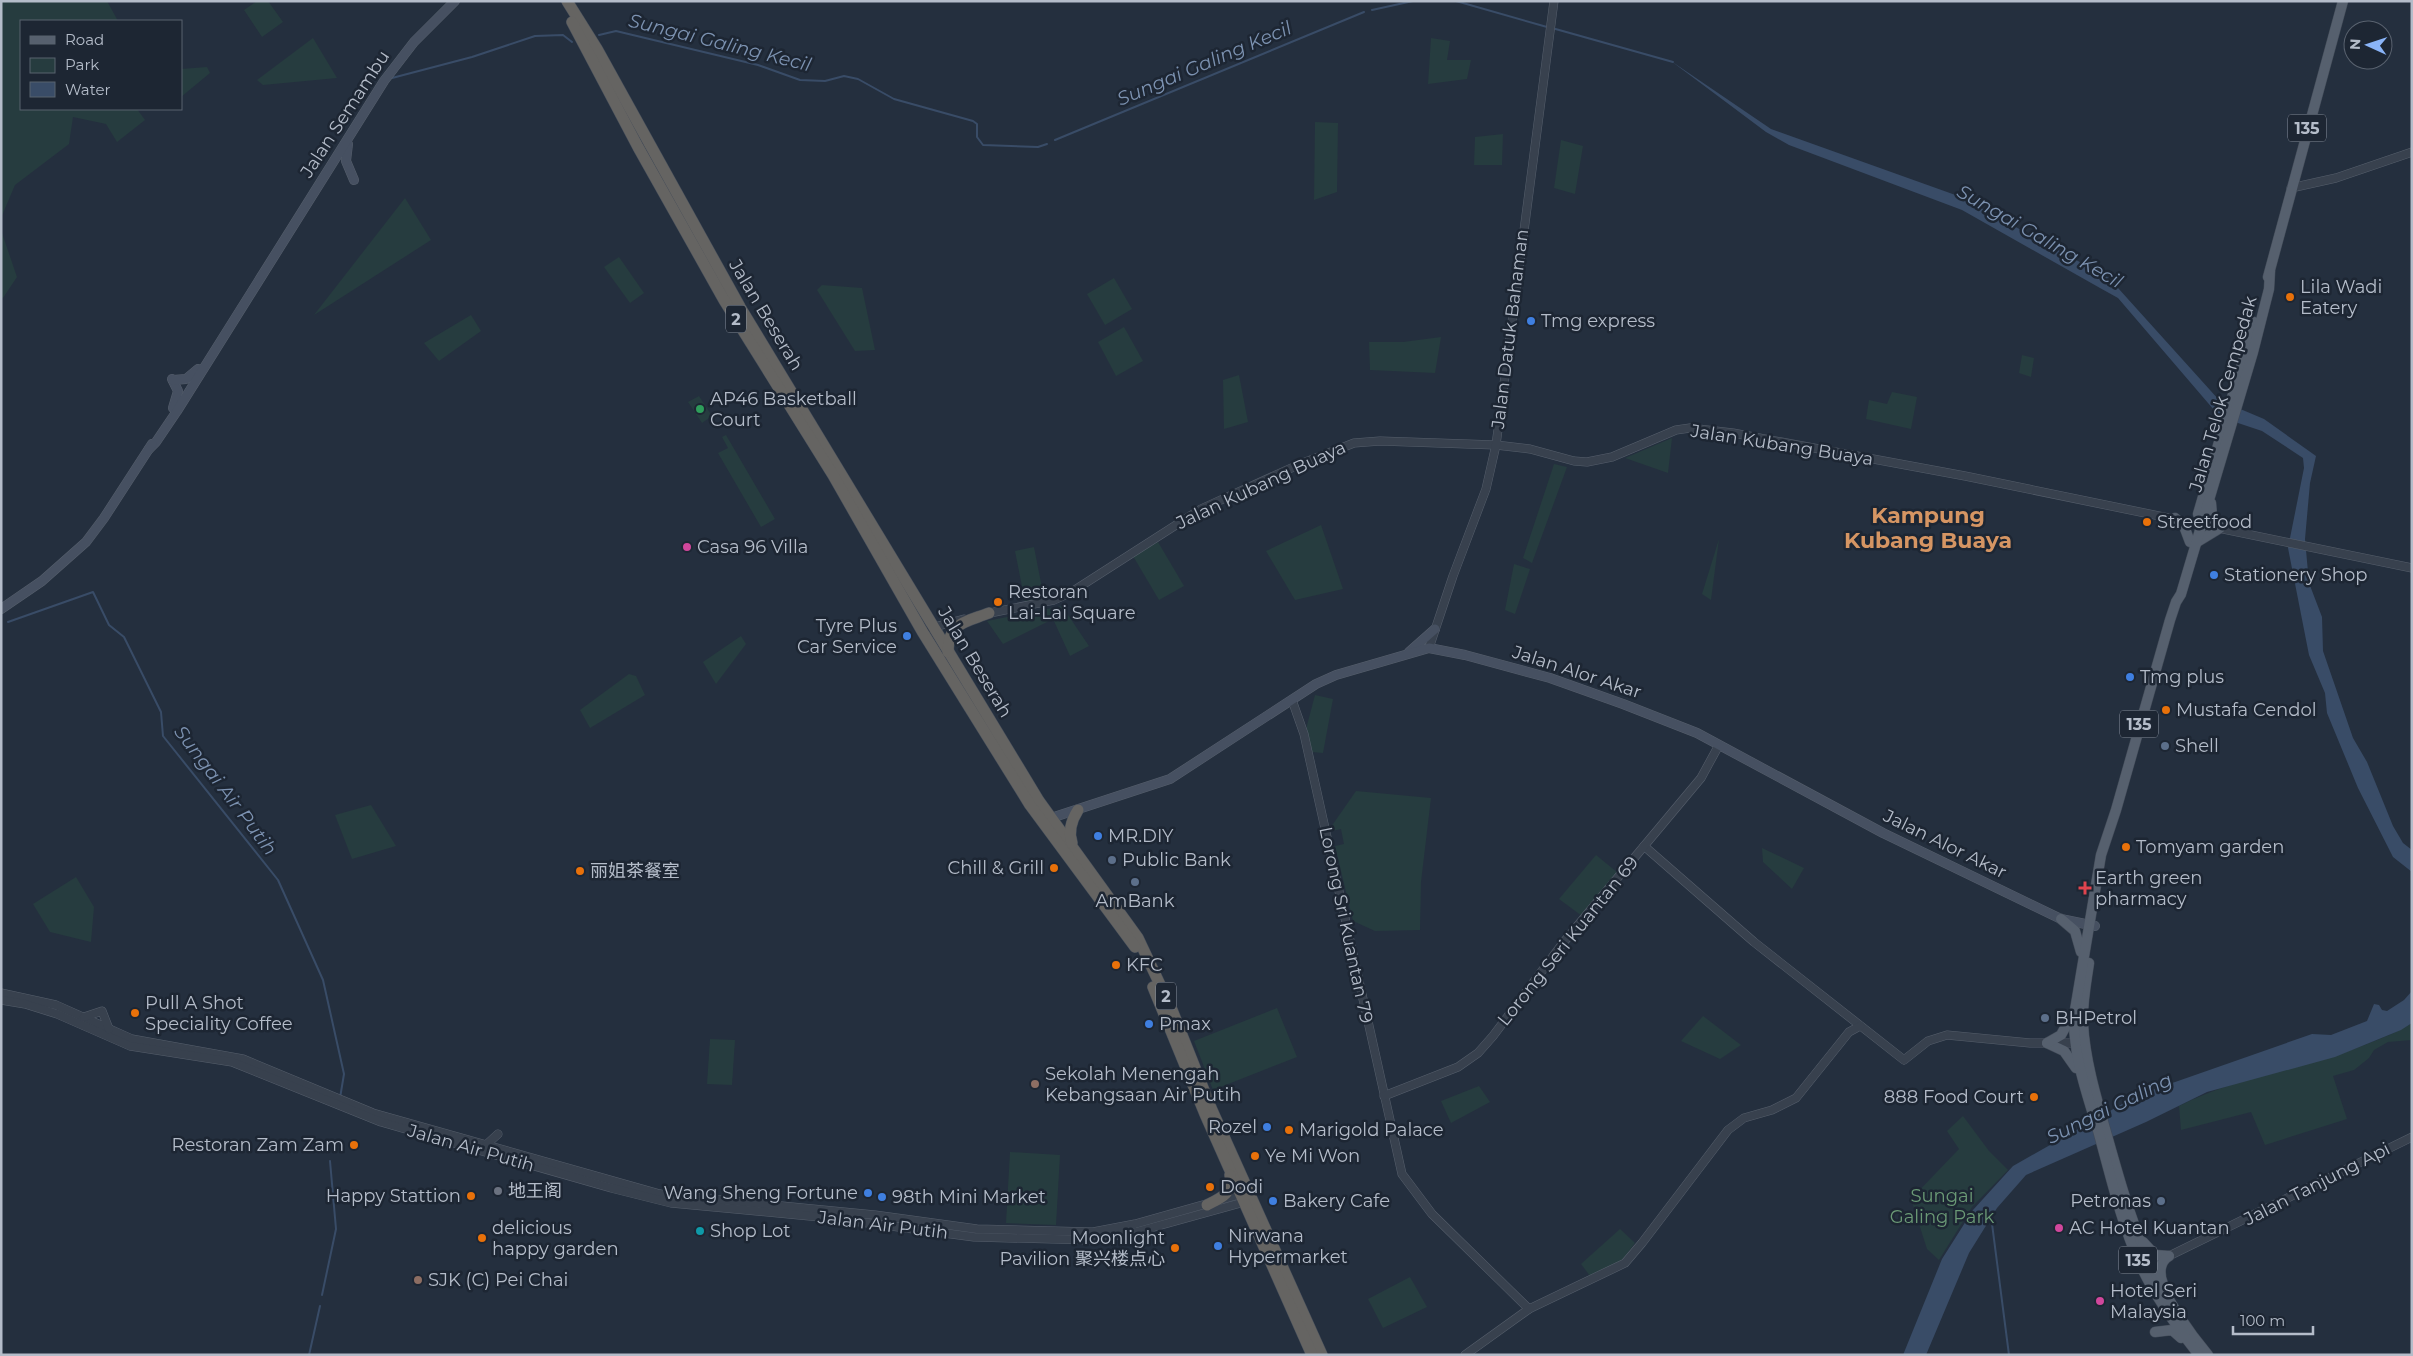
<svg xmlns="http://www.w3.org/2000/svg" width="2413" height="1356" viewBox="0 0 2413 1356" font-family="Montserrat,'Noto Sans SC',sans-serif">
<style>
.green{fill:#263c3f}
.water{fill:#394c67}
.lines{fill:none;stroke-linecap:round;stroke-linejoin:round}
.stream{stroke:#394c67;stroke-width:2}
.tertiary-casing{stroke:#565f6c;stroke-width:9}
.secondary-casing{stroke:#565f6c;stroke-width:10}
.primary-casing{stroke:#414a57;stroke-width:11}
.trunk-casing{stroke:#434c59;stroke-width:12}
.tertiary{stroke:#38414e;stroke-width:8}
.secondary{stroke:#465061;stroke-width:9}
.primary{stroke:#56606e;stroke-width:10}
.trunk{stroke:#656462;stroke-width:11}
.food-dot{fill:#e8710a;stroke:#1d2633;stroke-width:2}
.shop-dot{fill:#3f7fe0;stroke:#1d2633;stroke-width:2}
.leisure-dot{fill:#2e9e5b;stroke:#1d2633;stroke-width:2}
.hotel-dot{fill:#d1479c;stroke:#1d2633;stroke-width:2}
.service-dot{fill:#5c6f8a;stroke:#1d2633;stroke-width:2}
.health-dot{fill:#e0444e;stroke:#1d2633;stroke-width:2}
.education-dot{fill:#8d6e63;stroke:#1d2633;stroke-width:2}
.worship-dot{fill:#6b7280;stroke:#1d2633;stroke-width:2}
.culture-dot{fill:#0f9aa8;stroke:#1d2633;stroke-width:2}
.labels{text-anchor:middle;stroke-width:5;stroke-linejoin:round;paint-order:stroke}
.shield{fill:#1d2633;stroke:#878f9c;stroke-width:1}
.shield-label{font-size:16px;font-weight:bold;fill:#b4bcc9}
.street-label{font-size:18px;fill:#b4bcc9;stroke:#1d2633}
.poi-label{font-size:18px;fill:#b4bcc9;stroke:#1d2633;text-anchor:start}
.park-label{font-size:18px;fill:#6b9a76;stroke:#1d2633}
.water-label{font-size:19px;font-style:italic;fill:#7c92b1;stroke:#1d2633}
.district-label{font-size:22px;font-weight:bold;fill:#d59563;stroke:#1d2633}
</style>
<rect width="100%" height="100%" fill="#242f3e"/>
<!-- green -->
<g class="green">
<polygon points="1,1 107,1 118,21 21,21 21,109 137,109 145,120 117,142 106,124 73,117 69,144 15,185 1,218"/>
<polygon points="257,1 268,1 283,22 262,37 244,10"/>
<polygon points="313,38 337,78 263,85 257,80"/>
<polygon points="1431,38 1450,41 1447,60 1471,60 1467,79 1428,84"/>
<polygon points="207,67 210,73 181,97 181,69"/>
<polygon points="1315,122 1338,123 1337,192 1314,200"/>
<polygon points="1503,134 1502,165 1474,165 1475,137"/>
<polygon points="1561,140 1583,146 1575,194 1554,188"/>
<polygon points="405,198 431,240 314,315"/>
<polygon points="1,230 17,277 3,298 1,297"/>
<polygon points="619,257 644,293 630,303 604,267"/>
<polygon points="1114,278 1132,309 1105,325 1087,294"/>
<polygon points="822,285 862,288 875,350 855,351 817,290"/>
<polygon points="471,315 481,331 439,361 424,343"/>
<polygon points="1124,327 1143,361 1116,376 1098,342"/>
<polygon points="1441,337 1435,373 1370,370 1369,342 1403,342"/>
<polygon points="2022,355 2034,358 2031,377 2019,373"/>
<polygon points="1239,375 1248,422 1224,429 1223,380"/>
<polygon points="1892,392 1917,397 1911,429 1866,419 1869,400 1887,404"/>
<polygon points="699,396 712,416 702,423 688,402"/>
<polygon points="726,435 775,519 761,527 718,453 728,448 722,437"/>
<polygon points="1672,438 1668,473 1625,458"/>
<polygon points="1554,464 1567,467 1532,563 1523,558"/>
<polygon points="1321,525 1343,589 1295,600 1266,551"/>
<polygon points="1719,539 1711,600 1702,594"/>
<polygon points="1158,542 1184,586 1159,600 1133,556"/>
<polygon points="1034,547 1044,598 1025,602 1015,551"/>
<polygon points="1514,564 1530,569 1515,614 1505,610"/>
<polygon points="1062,606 1089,646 1070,656 1053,619 1003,644 987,621"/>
<polygon points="741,636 746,644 716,684 703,662"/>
<polygon points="629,674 636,676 645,695 590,728 580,710"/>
<polygon points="1315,695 1333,699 1323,753 1312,752 1306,729"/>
<polygon points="1356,791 1431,798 1421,882 1420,930 1375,931 1353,921 1335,846 1344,844 1341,829 1332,831 1331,827"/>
<polygon points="371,805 396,846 352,859 335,815"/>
<polygon points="1762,848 1804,868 1792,889 1763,862"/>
<polygon points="1596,855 1618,873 1582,916 1559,899"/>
<polygon points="76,877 94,907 91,942 50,932 33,904"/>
<polygon points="1277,1008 1297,1057 1213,1090 1194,1041"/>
<polygon points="1703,1016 1741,1045 1720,1059 1681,1041"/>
<path d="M2412,1023V1040L2388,1042L2374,1050L2369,1058L2354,1070L2333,1076L2347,1119L2265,1145L2251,1112L2181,1130L2179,1106C2238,1076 2305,1069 2367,1044C2382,1038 2398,1032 2412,1023Z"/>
<polygon points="710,1039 735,1040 732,1085 707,1084"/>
<polygon points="1479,1086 1490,1102 1451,1123 1441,1101"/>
<polygon points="1963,1116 1989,1151 2008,1170 1972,1207 1939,1260 1927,1249 1911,1199 1959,1149 1947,1131"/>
<polygon points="1010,1152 1060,1155 1056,1225 1006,1223"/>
<polygon points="1620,1229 1635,1243 1620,1263 1590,1276 1581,1264"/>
<polygon points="1410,1277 1427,1307 1383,1328 1368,1299"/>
</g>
<!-- water -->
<g class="water">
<polygon points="1671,61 1771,129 1961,197 2109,278 2219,400 2264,419 2316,456 2310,483 2305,539 2309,583 2322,617 2323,651 2353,738 2367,762 2393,826 2403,843 2412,850 2412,872 2393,857 2358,788 2327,713 2325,693 2309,655 2288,548 2304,468 2303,458 2262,431 2220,417 2118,298 2100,288 1962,210 1789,145 1766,132"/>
<polygon points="2412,991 2412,1023 2401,1030 2335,1057 2207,1092 2146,1122 2026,1175 1997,1208 1969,1253 1926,1355 1903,1355 1942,1259 1973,1210 2013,1166 2138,1095 2312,1034 2331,1035 2367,1021 2374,1004 2379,1005 2382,1010 2387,1011 2404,1000"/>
</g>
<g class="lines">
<!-- stream -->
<g class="stream">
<polyline points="1456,1 1547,27"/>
<polyline points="1372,10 1413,1"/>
<polyline points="1552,28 1673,62"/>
<polyline points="599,35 616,31 758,65 800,80 825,81 844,76 858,79 894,99 973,121 977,124 977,137 983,145 1038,147 1047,144"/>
<polyline points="392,78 472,57 535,36 563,35 572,42"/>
<polyline points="1055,140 1364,12"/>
<polyline points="8,622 93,592 109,625 124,637 161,712 163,736 278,880 323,980 344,1074 340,1098"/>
<polyline points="1991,1216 2009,1355"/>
<polyline points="322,1295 336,1229 330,1161"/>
<polyline points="309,1355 320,1306"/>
</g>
<!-- tertiary casing -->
<g class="tertiary-casing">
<g id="tertiary">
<polyline points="2291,188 2336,178 2412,152"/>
<polyline points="985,614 1054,600 1070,593 1201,509 1298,465 1354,443 1380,441 1496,445 1530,449 1574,461 1587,462 1612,457 1676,430 1690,428 1733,433 1965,476 2412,568"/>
<polyline points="931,628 964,619"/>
<polyline points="1429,648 1453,576 1486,489 1496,445 1554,1"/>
<polyline points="1292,700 1304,734 1402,1174 1432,1214 1529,1309"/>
<polyline points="1644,846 1754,942 1904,1060 1928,1041 1947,1035 2030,1043 2075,1043"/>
<polyline points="1,993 56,1005 132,1039 243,1059 373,1113 660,1194 875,1215 977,1229 1093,1232 1135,1224 1245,1193"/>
<polyline points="1,1000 25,1004 57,1014 130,1046 232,1062 381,1122 611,1188 671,1203 830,1218 974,1237 1090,1240 1136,1232 1248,1201"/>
<polyline points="84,1017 102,1011 109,1029"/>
<polyline points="1384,1096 1458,1067 1478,1053 1493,1036 1563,943 1701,778 1719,745"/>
<polyline points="486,1145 498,1134"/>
<polyline points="2169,1256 2412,1137"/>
<polyline points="1465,1355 1529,1309 1625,1263 1642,1243 1728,1130 1744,1118 1772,1110 1796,1098 1849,1032 1860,1026"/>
</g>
</g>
<!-- secondary casing -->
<g class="secondary-casing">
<g id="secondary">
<polyline points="348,144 346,161 354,180"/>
<polyline points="172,379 178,391 173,408"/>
<polyline points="173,380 186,379 198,369"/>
<polyline points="149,449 156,442 177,411 384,81 414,42 455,1"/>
<polyline points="1,609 42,581 86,542 104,518 152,444"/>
<polyline points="1409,652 1435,629"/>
<polyline points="1048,819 1170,779 1316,684 1336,675 1429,648 1465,655 1550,678 1623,704 1697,733 1883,833 2061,919 2095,926"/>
</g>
</g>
<!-- primary casing -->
<g class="primary-casing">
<g id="primary">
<polyline points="2268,277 2343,1"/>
<polyline points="2198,514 2254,322"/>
<polyline points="2175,518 2184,526 2190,542"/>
<polyline points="2197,542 2220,528 2212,516 2211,503"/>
<polyline points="2061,919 2075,931 2081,952"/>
<path d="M2089,963C2086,984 2082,1003 2083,1024C2085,1060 2096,1097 2106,1132C2130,1218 2149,1285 2208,1355"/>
<polyline points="2047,1043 2064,1051 2076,1068"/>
<polyline points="2047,1043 2061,1035 2072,1015"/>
<polyline points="2143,1242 2155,1255 2169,1256"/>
<path d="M2163,1284C2159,1274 2159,1262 2169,1256"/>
<polyline points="2155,1332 2172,1330 2181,1338"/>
<path d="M2199,1355C2176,1326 2154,1295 2139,1262C2120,1219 2110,1173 2097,1127C2086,1091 2073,1054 2074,1016L2101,855L2116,810L2170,620L2176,602L2181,594L2253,352L2269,289L2270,271"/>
</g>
</g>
<!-- trunk casing -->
<g class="trunk-casing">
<g id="trunk">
<polyline points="567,1 597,49 740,307 1039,801 1138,938 1172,1010 1211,1108 1322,1355"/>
<polyline points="572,22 638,147 724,300 833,475 922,631 1030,805 1135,947"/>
<path d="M948,652C948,622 966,622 989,613"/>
<path d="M1072,843C1068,831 1071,821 1078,810"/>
<polyline points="1153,987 1205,1114 1312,1355"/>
<path d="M1207,1205C1221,1198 1234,1193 1230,1175"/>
</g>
</g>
<!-- tertiary -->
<use href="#tertiary" class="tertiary"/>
<!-- secondary -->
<use href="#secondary" class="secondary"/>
<!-- primary -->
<use href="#primary" class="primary"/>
<!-- trunk -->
<use href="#trunk" class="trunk"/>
</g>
<!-- markers -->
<g class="food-dot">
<circle cx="2290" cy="297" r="5"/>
<circle cx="2147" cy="522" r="5"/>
<circle cx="998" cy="602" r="5"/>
<circle cx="2166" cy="710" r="5"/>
<circle cx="2126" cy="847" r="5"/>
<circle cx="1054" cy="868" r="5"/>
<circle cx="580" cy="871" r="5"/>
<circle cx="1116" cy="965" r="5"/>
<circle cx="135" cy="1013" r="5"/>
<circle cx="2034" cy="1097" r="5"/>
<circle cx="1289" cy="1130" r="5"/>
<circle cx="354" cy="1145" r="5"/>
<circle cx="1255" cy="1156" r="5"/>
<circle cx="1210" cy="1187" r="5"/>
<circle cx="471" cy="1196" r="5"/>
<circle cx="482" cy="1238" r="5"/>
<circle cx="1175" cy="1248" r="5"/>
</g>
<g class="shop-dot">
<circle cx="1531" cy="321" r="5"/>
<circle cx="2214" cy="575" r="5"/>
<circle cx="907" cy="636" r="5"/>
<circle cx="2130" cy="677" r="5"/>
<circle cx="1098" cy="836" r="5"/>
<circle cx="1149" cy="1024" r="5"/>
<circle cx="1267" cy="1127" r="5"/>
<circle cx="868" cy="1193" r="5"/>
<circle cx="882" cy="1197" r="5"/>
<circle cx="1273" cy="1201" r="5"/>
<circle cx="1218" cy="1246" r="5"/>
</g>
<circle class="leisure-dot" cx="700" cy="409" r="5"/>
<g class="hotel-dot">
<circle cx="687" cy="547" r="5"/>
<circle cx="2059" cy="1228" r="5"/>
<circle cx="2100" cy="1301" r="5"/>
</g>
<g class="service-dot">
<circle cx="2165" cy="746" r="5"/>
<circle cx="1112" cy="860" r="5"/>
<circle cx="1135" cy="882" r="5"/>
<circle cx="2045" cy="1018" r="5"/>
<circle cx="2161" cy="1201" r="5"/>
</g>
<path class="health-dot" d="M2082.5 880.5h5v5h5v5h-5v5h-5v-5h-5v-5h5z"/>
<g class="education-dot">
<circle cx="1035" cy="1084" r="5"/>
<circle cx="418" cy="1280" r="5"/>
</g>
<circle class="worship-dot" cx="498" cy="1191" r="5"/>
<circle class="culture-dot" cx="700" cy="1231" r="5"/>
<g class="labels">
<!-- shield labels -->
<g class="shield">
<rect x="2288" y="114.5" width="38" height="27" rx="4"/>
<rect x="726" y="305.5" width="20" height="27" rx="4"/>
<rect x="2120" y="710.5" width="38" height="27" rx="4"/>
<rect x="1156" y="982.5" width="20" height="27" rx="4"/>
<rect x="2119" y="1246.5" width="38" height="27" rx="4"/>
</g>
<g class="shield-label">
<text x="2307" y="134">135</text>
<text x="736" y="325">2</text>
<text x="2139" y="730">135</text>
<text x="1166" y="1002">2</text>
<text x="2138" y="1266">135</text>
</g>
<!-- street labels -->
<g class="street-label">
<text transform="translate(345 114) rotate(-57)" y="6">Jalan Semambu</text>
<text transform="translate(766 315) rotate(59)" y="6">Jalan Beserah</text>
<text transform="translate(1510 329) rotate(-83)" y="6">Jalan Datuk Bahaman</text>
<text transform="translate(2223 394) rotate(-74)" y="6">Jalan Telok Cempedak</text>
<text transform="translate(1782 445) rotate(9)" y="6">Jalan Kubang Buaya</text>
<text transform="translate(1261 485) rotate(-25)" y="6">Jalan Kubang Buaya</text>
<text transform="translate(975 662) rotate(59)" y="6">Jalan Beserah</text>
<text transform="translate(1577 672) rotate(18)" y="6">Jalan Alor Akar</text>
<text transform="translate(1945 844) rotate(26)" y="6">Jalan Alor Akar</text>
<text transform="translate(1346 925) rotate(78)" y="6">Lorong Sri Kuantan 79</text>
<text transform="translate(1568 941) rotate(-51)" y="6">Lorong Seri Kuantan 69</text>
<text transform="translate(471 1148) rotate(16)" y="6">Jalan Air Putih</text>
<text transform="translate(2317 1184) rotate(-27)" y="6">Jalan Tanjung Api</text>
<text transform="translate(883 1225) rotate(7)" y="6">Jalan Air Putih</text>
</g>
<!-- poi labels -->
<g class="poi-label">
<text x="2300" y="293">Lila Wadi<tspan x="2300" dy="21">Eatery</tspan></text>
<text x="1541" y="327">Tmg express</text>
<text x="710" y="405">AP46 Basketball<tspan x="710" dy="21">Court</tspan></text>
<text x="2157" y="528">Streetfood</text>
<text x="697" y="553">Casa 96 Villa</text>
<text x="2224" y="581">Stationery Shop</text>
<text x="1008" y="598">Restoran<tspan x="1008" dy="21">Lai-Lai Square</tspan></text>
<text x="897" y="632" text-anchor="end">Tyre Plus<tspan x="897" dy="21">Car Service</tspan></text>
<text x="2140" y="683">Tmg plus</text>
<text x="2176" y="716">Mustafa Cendol</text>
<text x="2175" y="752">Shell</text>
<text x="1108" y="842">MR.DIY</text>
<text x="2136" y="853">Tomyam garden</text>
<text x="1122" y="866">Public Bank</text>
<text x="1044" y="874" text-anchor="end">Chill &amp; Grill</text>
<text x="590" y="877">丽姐茶餐室</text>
<text x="2095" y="884">Earth green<tspan x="2095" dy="21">pharmacy</tspan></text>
<text x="1135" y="907" text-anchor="middle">AmBank</text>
<text x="1126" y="971">KFC</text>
<text x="145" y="1009">Pull A Shot<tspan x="145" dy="21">Speciality Coffee</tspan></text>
<text x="2055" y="1024">BHPetrol</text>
<text x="1159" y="1030">Pmax</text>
<text x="1045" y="1080">Sekolah Menengah<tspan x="1045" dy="21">Kebangsaan Air Putih</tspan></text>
<text x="2024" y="1103" text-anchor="end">888 Food Court</text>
<text x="1257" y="1133" text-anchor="end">Rozel</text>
<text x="1299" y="1136">Marigold Palace</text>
<text x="344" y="1151" text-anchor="end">Restoran Zam Zam</text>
<text x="1265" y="1162">Ye Mi Won</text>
<text x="1220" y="1193">Dodi</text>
<text x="508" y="1197">地王阁</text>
<text x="858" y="1199" text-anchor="end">Wang Sheng Fortune</text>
<text x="461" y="1202" text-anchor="end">Happy Stattion</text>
<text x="892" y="1203">98th Mini Market</text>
<text x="1283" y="1207">Bakery Cafe</text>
<text x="2151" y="1207" text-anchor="end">Petronas</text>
<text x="492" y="1234">delicious<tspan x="492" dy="21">happy garden</tspan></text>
<text x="2069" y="1234">AC Hotel Kuantan</text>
<text x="710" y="1237">Shop Lot</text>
<text x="1228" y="1242">Nirwana<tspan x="1228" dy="21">Hypermarket</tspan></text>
<text x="1165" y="1244" text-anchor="end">Moonlight<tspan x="1165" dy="21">Pavilion 聚兴楼点心</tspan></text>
<text x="428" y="1286">SJK (C) Pei Chai</text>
<text x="2110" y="1297">Hotel Seri<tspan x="2110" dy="21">Malaysia</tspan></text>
</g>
<!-- park labels -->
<g class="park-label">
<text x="1942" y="1202">Sungai<tspan x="1942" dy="21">Galing Park</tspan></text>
</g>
<!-- water labels -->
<g class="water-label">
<text transform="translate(720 42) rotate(14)" y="7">Sungai Galing Kecil</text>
<text transform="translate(1204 63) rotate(-23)" y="7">Sungai Galing Kecil</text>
<text transform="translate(2040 236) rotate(30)" y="7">Sungai Galing Kecil</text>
<text transform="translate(226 790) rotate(53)" y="7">Sungai Air Putih</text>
<text transform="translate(2109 1108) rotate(-26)" y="7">Sungai Galing</text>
</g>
<!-- district labels -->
<g class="district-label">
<text x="1928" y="523">Kampung<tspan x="1928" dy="25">Kubang Buaya</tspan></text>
</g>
</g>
<!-- border -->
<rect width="2413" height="1356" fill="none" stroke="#b4bcc9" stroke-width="5"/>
<!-- legend -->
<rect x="20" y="20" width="162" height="90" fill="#1d2633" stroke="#59626f"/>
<rect x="30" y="36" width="25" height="8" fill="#56606e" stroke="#59626f"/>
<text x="65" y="45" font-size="15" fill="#b4bcc9">Road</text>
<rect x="30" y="58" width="25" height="15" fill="#263c3f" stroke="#59626f"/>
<text x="65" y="70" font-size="15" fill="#b4bcc9">Park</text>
<rect x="30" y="82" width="25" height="15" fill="#394c67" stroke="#59626f"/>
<text x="65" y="95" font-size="15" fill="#b4bcc9">Water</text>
<!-- north arrow -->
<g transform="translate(2368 45) rotate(273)"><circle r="24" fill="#1d2633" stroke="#59626f"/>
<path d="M0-4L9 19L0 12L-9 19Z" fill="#8ab4f8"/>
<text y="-8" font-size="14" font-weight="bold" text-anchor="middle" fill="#b4bcc9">N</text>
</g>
<!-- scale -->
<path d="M2233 1326v8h80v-8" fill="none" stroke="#b4bcc9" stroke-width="2.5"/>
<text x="2240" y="1326" font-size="15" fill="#b4bcc9" stroke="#1d2633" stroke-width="4" paint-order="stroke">100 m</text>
</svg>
